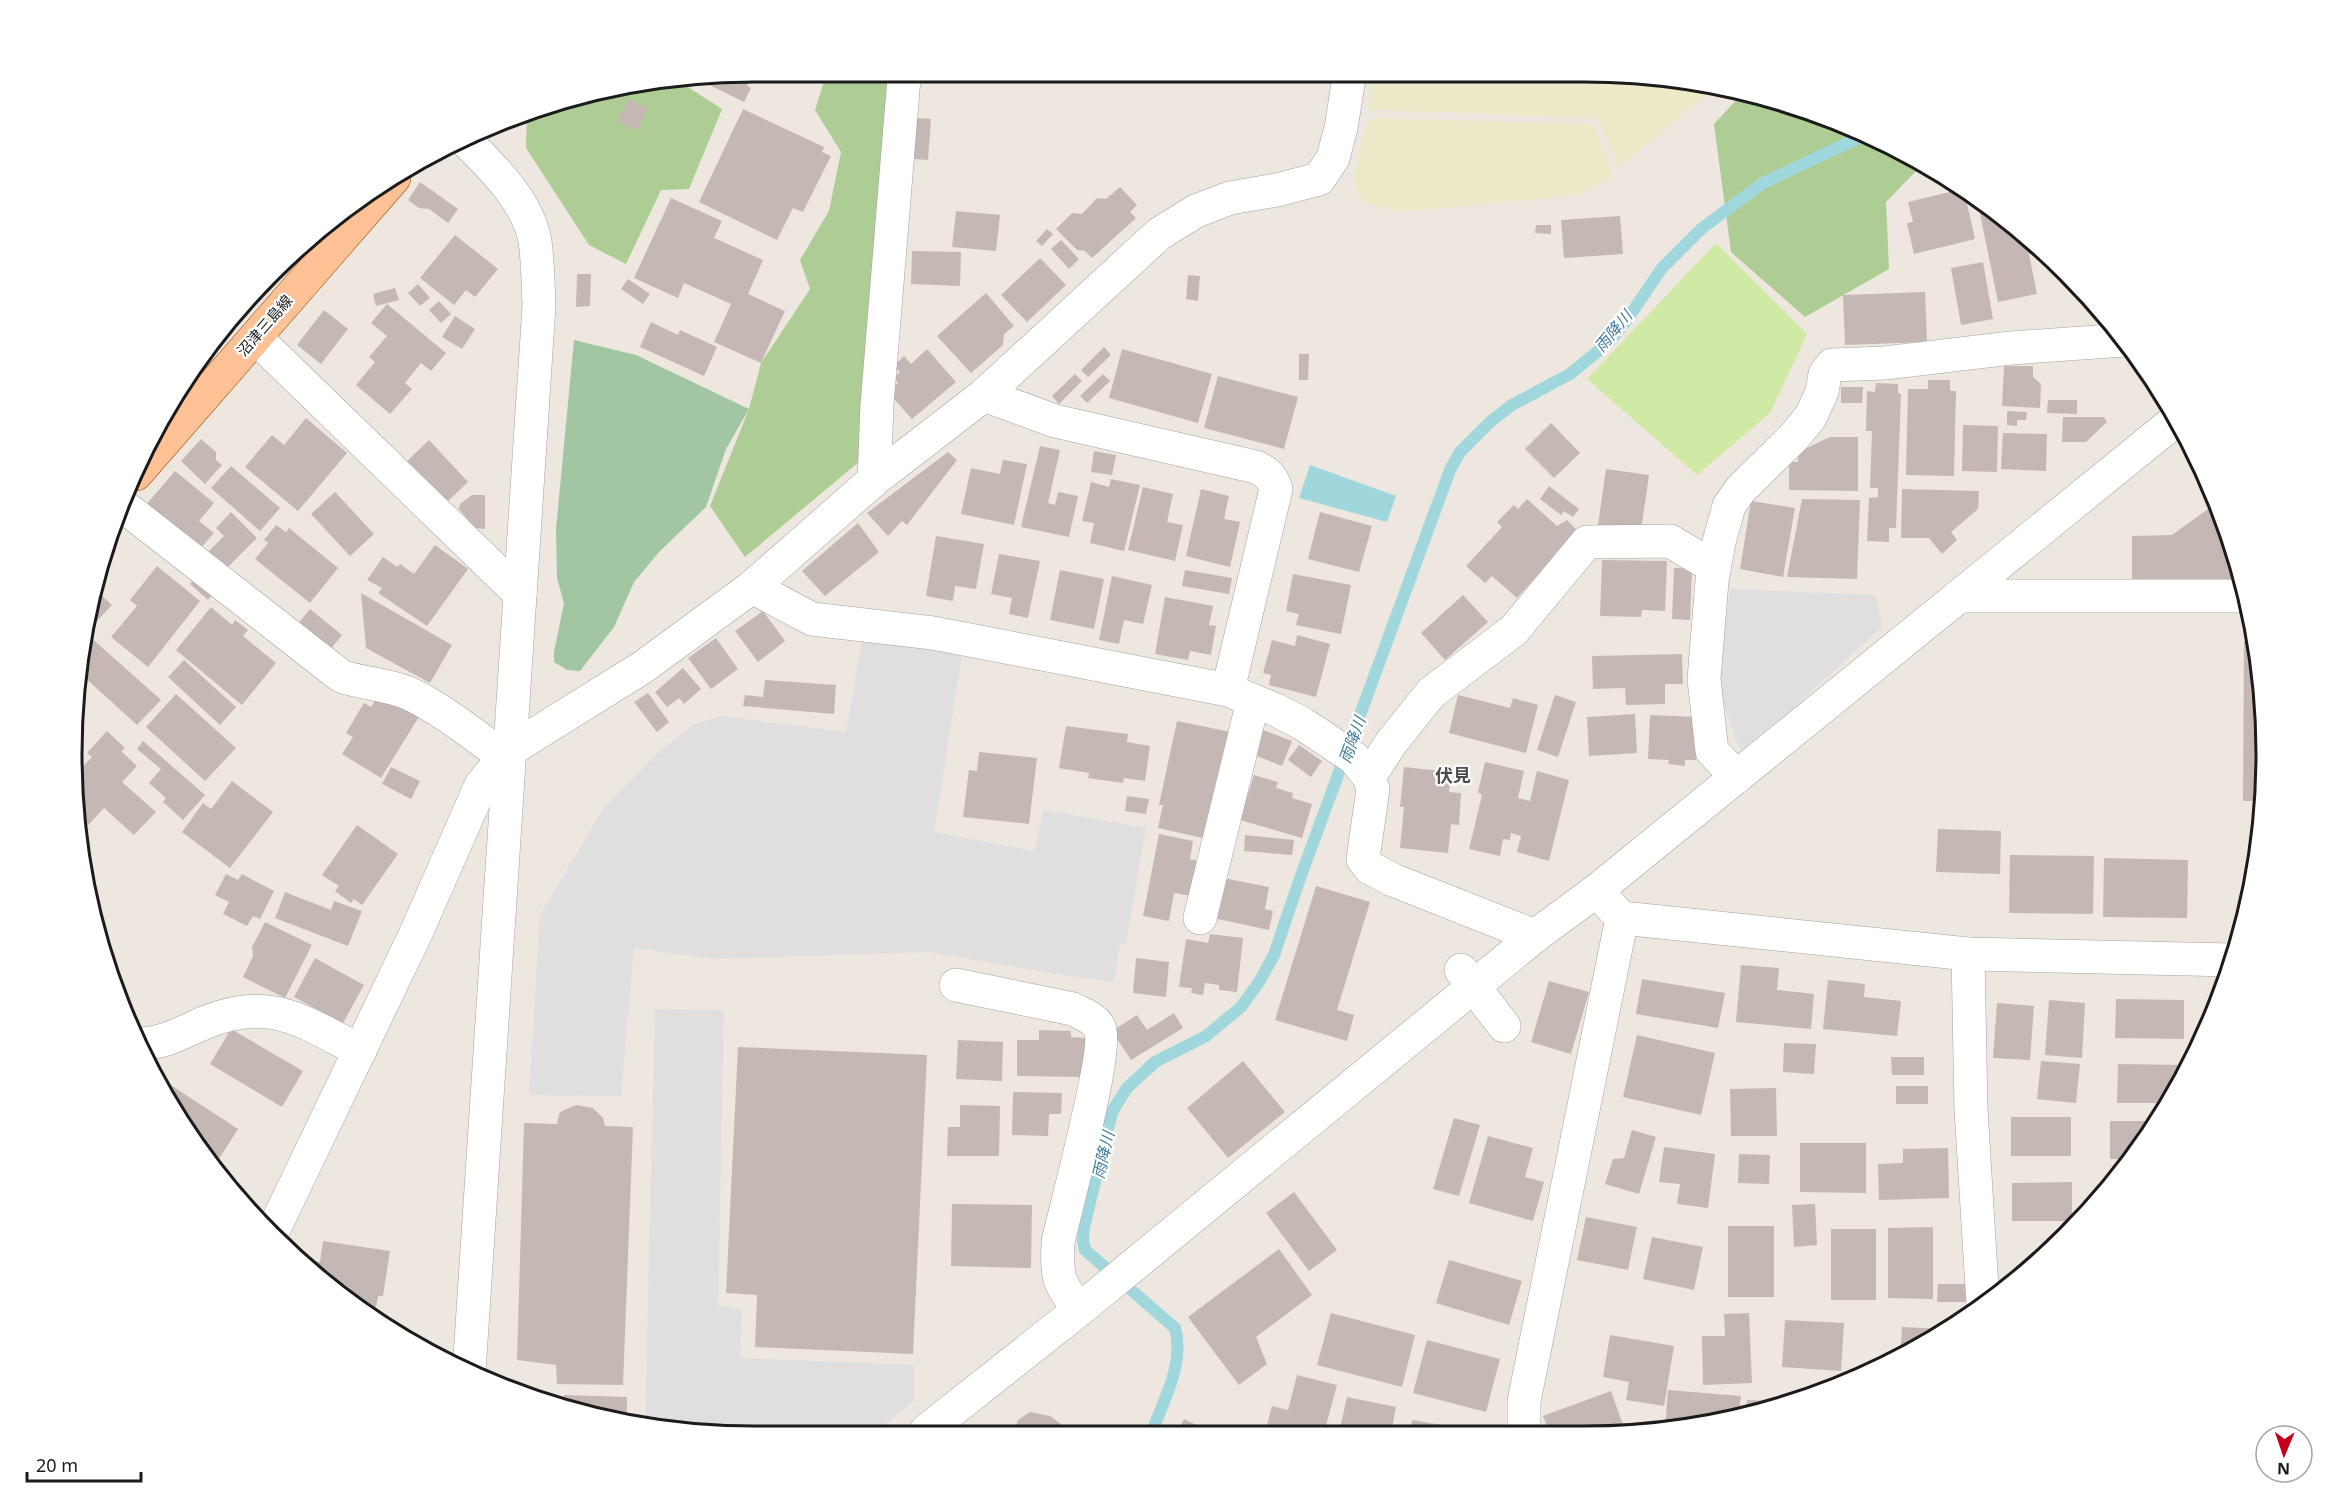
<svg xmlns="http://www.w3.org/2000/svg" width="2338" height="1508" viewBox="0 0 2338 1508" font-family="'Noto Sans','Noto Sans JP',sans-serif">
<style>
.farmland{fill:#edeaca}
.grass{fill:#d0e9a4}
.forest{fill:#adcd94}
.cemetery{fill:#a1c6a1}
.parking{fill:#dfdfdf}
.water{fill:#9fd7dc}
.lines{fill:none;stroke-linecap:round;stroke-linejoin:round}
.stream{stroke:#9fd7dc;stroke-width:12}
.building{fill:#c5b8b4}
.minor-casing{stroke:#a2a2a2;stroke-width:34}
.major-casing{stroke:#924d00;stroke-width:34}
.minor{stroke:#fff;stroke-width:33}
.major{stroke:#fdc195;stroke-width:33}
.labels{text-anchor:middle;stroke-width:4.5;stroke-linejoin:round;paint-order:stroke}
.street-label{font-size:15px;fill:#1b1b1b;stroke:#fff}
.water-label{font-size:16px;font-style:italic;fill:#427b9c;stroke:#fff}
.quarter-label{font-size:18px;font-weight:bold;fill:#4e4e4e;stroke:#fff}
.rim{fill:none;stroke:#1b1b1b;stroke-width:3}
</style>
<rect width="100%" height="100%" fill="#ede7e0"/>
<!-- farmland -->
<g class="farmland">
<polygon points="1371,78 1673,78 1717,87 1619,167 1596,118 1367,110"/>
<polygon points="1370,118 1593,124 1612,169 1610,178 1579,195 1401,212 1363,202 1358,194 1354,180 1361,138"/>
</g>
<!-- grass -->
<polygon class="grass" points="1716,243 1807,334 1770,413 1697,475 1587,379"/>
<!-- forest -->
<g class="forest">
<polygon points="665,78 677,78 677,80 722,109 689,189 661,190 626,264 589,245 526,148 527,112 535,108"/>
<polygon points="825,78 871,78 904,88 860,461 745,557 710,506 749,409 761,363 810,289 800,260 829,211 841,152 815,110"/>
<polygon points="1744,92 1761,95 1885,142 1921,166 1886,202 1889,269 1805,317 1731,252 1714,124"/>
</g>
<!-- cemetery -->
<polygon class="cemetery" points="574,340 636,355 749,409 726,449 706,507 660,551 634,582 614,627 580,671 567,670 554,662 554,652 564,603 557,578 556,529"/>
<!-- parking -->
<g class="parking">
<polygon points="1730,589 1876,595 1882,627 1742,755 1716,684"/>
<polygon points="862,639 962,655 934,832 1034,851 1044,810 1146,828 1126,944 1120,944 1114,982 1062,975 929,952 712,959 634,948 621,1096 529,1095 540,915 603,809 658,753 694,724 722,716 846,732"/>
<polygon points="655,1009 724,1010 718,1305 742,1309 740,1358 914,1365 914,1401 877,1431 665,1430 645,1425"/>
</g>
<!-- water -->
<polygon class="water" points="1310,465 1396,496 1387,522 1299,498"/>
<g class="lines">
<!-- stream -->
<path class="stream" d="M1152,1432C1164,1399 1185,1363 1175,1328L1085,1250L1083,1240L1084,1227L1108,1128L1113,1110L1127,1088L1155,1062L1206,1036L1241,1007L1259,982L1274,955L1299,881L1450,470L1460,452L1491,421L1512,405L1570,374L1608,343L1624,324L1662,268L1701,229L1763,183L1865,135"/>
</g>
<!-- building -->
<g class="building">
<polygon points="695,78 751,78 747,86 751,88 744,102"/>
<polygon points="630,99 648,109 636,131 617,121"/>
<polygon points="743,109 824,147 822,152 831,156 803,212 793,208 777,240 699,202"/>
<polygon points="917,118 931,119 928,160 914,159"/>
<polygon points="420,182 458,209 448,223 429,209 419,208 408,200"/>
<polygon points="1120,187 1137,205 1130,212 1136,218 1092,258 1085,251 1077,250 1056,229 1072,213 1082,214 1097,198 1106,199"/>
<polygon points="1958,190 1965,195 1975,239 1914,254 1907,223 1913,222 1908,202"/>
<polygon points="671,198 722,221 714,238 763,260 748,294 785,311 761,363 714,342 731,304 684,283 678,298 634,278"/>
<polygon points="1978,204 2033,241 2043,251 2029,254 2037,294 1998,302"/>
<polygon points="956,211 1000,215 996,251 952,247"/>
<polygon points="1620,216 1623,254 1564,258 1561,220"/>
<polygon points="1536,225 1551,225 1551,234 1535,233"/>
<polygon points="1047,229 1053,234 1042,246 1036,241"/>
<polygon points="455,235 498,269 475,297 466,290 454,305 420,278"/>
<polygon points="1061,240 1079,259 1069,269 1051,249"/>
<polygon points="912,251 961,252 960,286 911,284"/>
<polygon points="1040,258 1066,285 1027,322 1001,295"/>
<polygon points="1983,262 1993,319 1961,325 1951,268"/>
<polygon points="577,274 591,274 590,306 576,307"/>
<polygon points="1188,275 1200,276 1198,301 1186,299"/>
<polygon points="628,279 650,294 643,304 621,289"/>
<polygon points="418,284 430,298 420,306 408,293"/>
<polygon points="395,288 399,300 376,306 373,294"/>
<polygon points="1925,292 1927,342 1845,345 1843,295"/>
<polygon points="986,293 1014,326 1004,334 1003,345 971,373 937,336"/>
<polygon points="439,301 451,314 441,323 429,310"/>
<polygon points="387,304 446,353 431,371 421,363 405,383 412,389 390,414 356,385 375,362 369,357 387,336 371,323"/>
<polygon points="324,310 348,329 321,364 297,345"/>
<polygon points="455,316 475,329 462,349 442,337"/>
<polygon points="651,322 678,335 680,330 717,347 704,376 640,347"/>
<polygon points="1104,347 1111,355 1088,377 1081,370"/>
<polygon points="927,349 956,382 912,419 888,392 898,383 894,378 900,372 894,366 904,356 911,364"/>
<polygon points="1122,349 1212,374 1198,423 1109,398"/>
<polygon points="1299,354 1309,354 1308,380 1299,380"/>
<polygon points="2004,366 2033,366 2033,377 2041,384 2040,408 2002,406"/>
<polygon points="1075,374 1082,381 1059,404 1052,396"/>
<polygon points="1103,374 1110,381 1087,403 1080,396"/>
<polygon points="1218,376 1298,397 1284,449 1204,428"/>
<polygon points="1928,380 1950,380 1950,391 1956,391 1954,476 1906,475 1908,389 1928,389"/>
<polygon points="1876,383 1898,384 1898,393 1901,394 1896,528 1889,528 1889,542 1867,541 1869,498 1878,497 1878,488 1870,488 1872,431 1866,431 1867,391 1875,392"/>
<polygon points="1841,387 1863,387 1862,403 1841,403"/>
<polygon points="2048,400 2077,400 2077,414 2047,413"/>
<polygon points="2007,411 2027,412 2026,420 2017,420 2017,426 2007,425"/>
<polygon points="2063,417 2104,417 2107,422 2086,442 2062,442"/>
<polygon points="306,418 347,453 298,511 245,467 272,435 284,445"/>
<polygon points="1551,423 1580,453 1554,478 1525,449"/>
<polygon points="1963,425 1998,426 1997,472 1962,471"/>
<polygon points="2003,433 2047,434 2046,471 2001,469"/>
<polygon points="1830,437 1858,437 1858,491 1789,490 1789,462 1798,462 1798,452"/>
<polygon points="201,439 216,452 216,460 222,465 205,484 181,461"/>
<polygon points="429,440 468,482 444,505 405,463"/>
<polygon points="1040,446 1060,450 1048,503 1055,505 1058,492 1078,496 1069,537 1021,527"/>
<polygon points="1094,451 1116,455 1112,475 1091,472"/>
<polygon points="948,452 957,460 907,525 902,521 888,536 867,513"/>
<polygon points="1003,460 1027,464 1014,525 961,514 971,468 1000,474"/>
<polygon points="231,466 280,508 260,531 211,488"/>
<polygon points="1606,469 1649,475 1641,531 1598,525"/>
<polygon points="175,471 214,503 199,521 214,533 198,551 145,506"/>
<polygon points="1111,479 1140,485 1124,551 1090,543 1094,523 1082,521 1091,482 1109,487"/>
<polygon points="1549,486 1579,509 1573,517 1564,511 1561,515 1540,499"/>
<polygon points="1143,487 1173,494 1167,522 1183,525 1175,561 1128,550"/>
<polygon points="1201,489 1229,496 1224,519 1240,522 1230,567 1186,556"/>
<polygon points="1902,489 1979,491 1978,509 1951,532 1957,540 1942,554 1929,538 1901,538"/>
<polygon points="335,492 374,534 350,556 311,514"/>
<polygon points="472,495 485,495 485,529 475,528 459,509 460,504"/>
<polygon points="1527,499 1557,526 1567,520 1578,531 1517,598 1492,576 1485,583 1466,566 1502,527 1497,522 1514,505 1518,509"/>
<polygon points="1802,499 1860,500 1857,579 1787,577"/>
<polygon points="1751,501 1795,508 1783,577 1740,569"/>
<polygon points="2215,504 2243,580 2132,581 2132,536 2172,535"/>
<polygon points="231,512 257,538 224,571 206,554 224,536 216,528"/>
<polygon points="1320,512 1372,526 1359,572 1308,559"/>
<polygon points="858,523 879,552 825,596 802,571"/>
<polygon points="276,525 286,532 289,528 338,568 310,603 255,559 268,543 264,540"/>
<polygon points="936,536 984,544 976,589 955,586 953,601 926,596"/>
<polygon points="435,545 468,569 427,626 378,593 382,588 367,580 383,557 397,567 400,564 414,574"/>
<polygon points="999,554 1040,561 1028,618 1009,614 1012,598 991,594"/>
<polygon points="1602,560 1667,561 1665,611 1642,610 1641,617 1600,616"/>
<polygon points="157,566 200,601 148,667 111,637 137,606 130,600"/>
<polygon points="1674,568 1692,568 1690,620 1672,619"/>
<polygon points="1060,570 1104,579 1094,629 1050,620"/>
<polygon points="1185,570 1232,578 1229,594 1182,586"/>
<polygon points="1293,574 1351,585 1341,634 1296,625 1299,614 1286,611"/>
<polygon points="198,575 215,591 208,600 190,584"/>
<polygon points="1112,576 1152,585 1143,624 1124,620 1119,644 1099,640"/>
<polygon points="97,591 112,605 96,622 92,618"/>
<polygon points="361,593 452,645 430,683 366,648"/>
<polygon points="1463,595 1488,622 1445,660 1421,633"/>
<polygon points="1165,597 1213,606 1209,625 1216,626 1211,655 1190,651 1188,660 1155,654"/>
<polygon points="211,607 232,625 235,620 248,630 243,636 276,663 242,705 176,650"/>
<polygon points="310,609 342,635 328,652 296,626"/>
<polygon points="763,611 785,641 758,662 735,631"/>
<polygon points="88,635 161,700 137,725 81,674"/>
<polygon points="1297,635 1330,644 1316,697 1269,685 1271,675 1263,673 1272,640 1295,646"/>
<polygon points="716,638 738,669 711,689 688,658"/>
<polygon points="2244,641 2253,641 2265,709 2262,801 2243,801"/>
<polygon points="1682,654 1683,684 1665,684 1665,704 1626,705 1625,688 1593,689 1592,656"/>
<polygon points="184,660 236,707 220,725 168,677"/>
<polygon points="683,668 701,689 684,704 679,698 667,707 655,692"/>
<polygon points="765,680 836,685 834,714 743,706 745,695 763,697"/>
<polygon points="381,691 420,715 381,778 342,754 353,737 346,733 364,703 371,707"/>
<polygon points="648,693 669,722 657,732 634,702"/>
<polygon points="176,694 236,748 205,781 146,727"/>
<polygon points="1458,695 1510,708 1513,698 1538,705 1526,753 1449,733"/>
<polygon points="1555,695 1576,702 1558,757 1537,750"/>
<polygon points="1635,714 1637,753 1589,756 1587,717"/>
<polygon points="1650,715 1698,717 1696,760 1685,760 1685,766 1668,764 1669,760 1648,759"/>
<polygon points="1177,721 1231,732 1207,839 1158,828 1163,805 1159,805"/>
<polygon points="1066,726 1128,734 1127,742 1150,746 1145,781 1124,778 1123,783 1088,778 1089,773 1059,768"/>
<polygon points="1261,729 1292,741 1282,766 1252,754"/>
<polygon points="107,731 125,748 121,751 137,766 122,782 156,812 134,835 104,808 79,835 73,793 82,783 74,776 92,757 87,753"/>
<polygon points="143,741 205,795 183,820 163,802 166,798 149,783 161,769 137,749"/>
<polygon points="1299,745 1322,761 1311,777 1288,760"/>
<polygon points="979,752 1037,758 1029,824 963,817 969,770 977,771"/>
<polygon points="1485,762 1524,771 1518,798 1530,801 1537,771 1569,780 1549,861 1517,852 1521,836 1511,833 1510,840 1503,839 1500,856 1469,849 1482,795 1478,792"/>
<polygon points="391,767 420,781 411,799 382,784"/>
<polygon points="1404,767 1450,772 1449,792 1461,793 1459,825 1451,824 1448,853 1400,848 1404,807 1400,807"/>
<polygon points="1254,775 1278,782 1276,788 1293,793 1292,798 1312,804 1302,838 1240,820"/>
<polygon points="232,781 273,812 230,868 182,832 203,803 211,809"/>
<polygon points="1127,796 1149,799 1146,814 1125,811"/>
<polygon points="357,825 398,854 362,905 354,899 351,903 335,891 339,886 322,875"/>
<polygon points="1938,829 2001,831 2000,874 1936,872"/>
<polygon points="1159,834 1193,841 1190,859 1198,861 1192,896 1174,893 1169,921 1143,916"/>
<polygon points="1245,835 1294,840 1292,855 1244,851"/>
<polygon points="2010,855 2094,856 2093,914 2009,913"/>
<polygon points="2104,858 2188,860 2187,918 2103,917"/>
<polygon points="226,874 238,880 242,874 274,891 260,919 253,916 247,926 223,914 229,902 215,895"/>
<polygon points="1223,878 1269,887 1265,909 1273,911 1269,930 1213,918"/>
<polygon points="1316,886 1370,902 1337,1010 1354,1015 1347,1041 1275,1020"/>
<polygon points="285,892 331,910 334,901 362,911 348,946 275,918"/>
<polygon points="265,922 312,945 285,998 243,977 253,956 252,947"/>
<polygon points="1210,934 1243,938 1237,992 1219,990 1219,985 1205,983 1203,995 1191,993 1192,988 1179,987 1186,939 1208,943"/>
<polygon points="315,958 364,985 343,1023 294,997"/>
<polygon points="1136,958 1169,962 1166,997 1133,993"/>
<polygon points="1741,965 1779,968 1777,990 1814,994 1811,1029 1736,1022"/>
<polygon points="1642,979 1725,993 1718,1028 1636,1014"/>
<polygon points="1828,980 1865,984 1864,997 1901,1001 1897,1036 1823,1029"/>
<polygon points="1549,981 1589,992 1571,1054 1531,1042"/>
<polygon points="2116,999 2184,1000 2184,1039 2115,1038"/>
<polygon points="2049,1000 2085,1003 2082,1058 2045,1055"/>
<polygon points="1997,1003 2034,1006 2030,1060 1993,1058"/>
<polygon points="1174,1013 1183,1028 1131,1060 1112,1031 1137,1015 1147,1030"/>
<polygon points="231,1029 303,1071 282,1107 210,1064"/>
<polygon points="1039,1030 1071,1031 1071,1037 1086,1038 1085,1077 1017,1076 1017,1040 1039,1040"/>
<polygon points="1637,1035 1715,1053 1701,1115 1623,1097"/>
<polygon points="958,1040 1003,1042 1002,1081 956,1079"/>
<polygon points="1784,1043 1816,1044 1814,1074 1783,1072"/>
<polygon points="738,1047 927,1055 913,1354 755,1347 757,1295 726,1293"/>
<polygon points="1891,1057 1924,1057 1924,1075 1892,1075"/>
<polygon points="1243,1061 1285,1112 1228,1158 1187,1108"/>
<polygon points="2041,1061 2080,1064 2076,1103 2037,1099"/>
<polygon points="2118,1064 2186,1065 2186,1069 2169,1103 2117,1103"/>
<polygon points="160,1078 238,1129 215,1165 187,1133 159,1080"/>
<rect x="1896" y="1086" width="32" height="18"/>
<polygon points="1776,1088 1777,1136 1731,1136 1730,1089"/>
<polygon points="1013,1092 1062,1093 1061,1114 1049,1114 1048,1136 1012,1135"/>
<polygon points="576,1105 593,1108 603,1118 605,1126 633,1127 623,1385 557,1384 556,1365 517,1360 524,1123 557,1124 559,1114 562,1111"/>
<polygon points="960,1105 1000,1106 999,1156 947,1156 948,1127 960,1127"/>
<rect x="2011" y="1117" width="60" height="39"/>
<polygon points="1454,1118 1480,1125 1459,1196 1433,1189"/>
<polygon points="2110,1121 2156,1121 2128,1159 2110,1159"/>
<polygon points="1632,1130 1656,1137 1639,1194 1605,1184 1613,1159 1624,1158"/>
<polygon points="1488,1136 1533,1148 1525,1177 1544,1182 1533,1221 1469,1203"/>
<polygon points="1800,1143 1866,1143 1866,1193 1800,1192"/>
<polygon points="1664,1147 1715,1154 1708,1208 1677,1204 1680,1184 1659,1182"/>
<polygon points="1948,1148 1949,1198 1879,1200 1878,1164 1903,1163 1903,1149"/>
<polygon points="1739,1154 1770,1155 1769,1184 1738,1183"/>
<polygon points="2101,1180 2114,1180 2100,1199"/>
<polygon points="2072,1182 2072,1221 2012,1221 2012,1183"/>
<polygon points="1294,1192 1337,1250 1309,1271 1266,1213"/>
<polygon points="952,1204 1032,1205 1031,1268 951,1266"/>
<polygon points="1815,1204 1817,1245 1794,1247 1792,1205"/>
<polygon points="1586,1217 1637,1227 1628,1270 1577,1260"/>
<rect x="1728" y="1226" width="46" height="71"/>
<polygon points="1933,1227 1933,1299 1888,1298 1888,1228"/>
<rect x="1831" y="1229" width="45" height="71"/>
<polygon points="1652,1237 1703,1247 1694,1290 1643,1279"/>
<polygon points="323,1241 390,1251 383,1296 378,1296 375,1314 369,1313 307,1268 308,1260 320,1262"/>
<polygon points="1279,1249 1312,1295 1256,1337 1267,1364 1239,1385 1188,1317"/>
<polygon points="1449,1260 1522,1281 1509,1325 1436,1303"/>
<polygon points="1938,1284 1970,1284 1970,1302 1937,1302"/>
<polygon points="1331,1313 1415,1335 1402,1387 1317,1365"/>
<polygon points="1749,1313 1752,1383 1703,1385 1702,1336 1725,1336 1724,1314"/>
<polygon points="1785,1320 1844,1323 1841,1371 1782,1367"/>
<polygon points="1902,1327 1944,1329 1900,1357"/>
<polygon points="1610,1335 1674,1346 1664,1406 1626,1400 1629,1382 1603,1377"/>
<polygon points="1427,1340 1500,1359 1486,1412 1413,1393"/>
<polygon points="1297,1375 1337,1385 1324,1433 1265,1433 1272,1406 1288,1410"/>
<polygon points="1668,1390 1741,1396 1739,1416 1665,1428"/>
<polygon points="1611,1391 1624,1428 1607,1434 1550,1434 1543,1416"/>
<polygon points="564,1395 627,1397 627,1420 564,1403"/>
<polygon points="1347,1397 1396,1407 1391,1433 1339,1433"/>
<polygon points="1747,1400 1789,1402 1760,1413 1746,1415"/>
<polygon points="1030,1412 1050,1416 1065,1427 1064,1432 1015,1432 1018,1420"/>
<polygon points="1184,1419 1213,1433 1177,1433"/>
<polygon points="1412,1420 1490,1433 1490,1434 1410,1434"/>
</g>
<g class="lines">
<!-- minor casing -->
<g class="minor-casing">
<g id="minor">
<path d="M467,142C494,169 528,202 535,241C538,262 538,284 539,306L469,1372"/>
<polyline points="256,338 520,594"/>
<path d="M984,395L1055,421L1256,467C1268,473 1272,477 1276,489L1228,690"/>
<polyline points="874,480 877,405 904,78"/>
<path d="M122,505L341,676C363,684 387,684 408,693C439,707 477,737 504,757"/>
<polyline points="752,587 812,619 933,633 1228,690 1276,710 1303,724 1354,758 1369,777 1373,789 1363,859 1370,868 1393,880 1535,936"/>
<polyline points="1959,596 2246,596"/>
<polyline points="1369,777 1391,743 1431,693 1514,630 1587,542 1670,541 1714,567"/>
<polyline points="1737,777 1712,751 1704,679 1712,581 1719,542 1729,506 1740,490 1794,437 1811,416 1822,392 1825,374 1832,365 1885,363 2011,348 2125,340"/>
<polyline points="1596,891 1622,918 1968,954 2233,960"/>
<polyline points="1200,918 1253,701"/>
<polyline points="1968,954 1971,1109 1983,1305"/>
<polyline points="1461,970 1504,1026"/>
<path d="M956,985L1073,1009C1082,1014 1094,1018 1099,1027C1110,1047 1065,1210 1058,1242C1057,1279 1057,1280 1079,1310"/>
<path d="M139,1044C163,1044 183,1032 204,1023C269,995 303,1021 360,1051"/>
<polyline points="273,1231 416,933 481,785 510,750 643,667 752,587 874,480 984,395 1159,234 1196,211 1230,198 1277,190 1319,179 1333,158 1341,128 1349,78"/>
<polyline points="926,1431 1079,1310 1535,936 1596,891 2176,420"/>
<polyline points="1524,1434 1524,1401 1622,918"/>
</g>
</g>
<!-- major casing -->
<g class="major-casing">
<polyline id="major" points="136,474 394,178"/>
</g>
<!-- minor -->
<use href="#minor" class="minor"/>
<!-- major -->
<use href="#major" class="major"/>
</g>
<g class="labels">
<!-- street labels -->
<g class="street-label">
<text transform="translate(265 326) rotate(-49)" y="5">沼津三島線</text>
</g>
<!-- water labels -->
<g class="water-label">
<text transform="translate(1613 331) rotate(-50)" y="6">雨降川</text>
<text transform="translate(1352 740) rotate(-70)" y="6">雨降川</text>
<text transform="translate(1103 1155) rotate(-77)" y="6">雨降川</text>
</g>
<!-- quarter labels -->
<g class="quarter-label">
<text x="1453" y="782">伏見</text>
</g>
</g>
<!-- crop -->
<path d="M0 0H2338V1508H0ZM754 82H1584A672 672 0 0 1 2256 754V754A672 672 0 0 1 1584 1426H754A672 672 0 0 1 82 754V754A672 672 0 0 1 754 82Z" fill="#fff" fill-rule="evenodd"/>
<path class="rim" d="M754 82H1584A672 672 0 0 1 2256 754V754A672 672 0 0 1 1584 1426H754A672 672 0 0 1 82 754V754A672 672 0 0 1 754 82Z"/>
<!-- north arrow -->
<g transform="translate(2284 1454) rotate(182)"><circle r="28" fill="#ffffff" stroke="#a4a4a4" stroke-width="1.5"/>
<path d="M0-4.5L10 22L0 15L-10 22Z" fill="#c6001c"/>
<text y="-9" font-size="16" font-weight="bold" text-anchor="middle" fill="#1b1b1b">N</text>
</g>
<!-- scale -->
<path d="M27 1472v9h114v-9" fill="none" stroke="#1b1b1b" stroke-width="3"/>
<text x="36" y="1472" font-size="18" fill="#1b1b1b" stroke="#ffffff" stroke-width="4.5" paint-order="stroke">20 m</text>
</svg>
